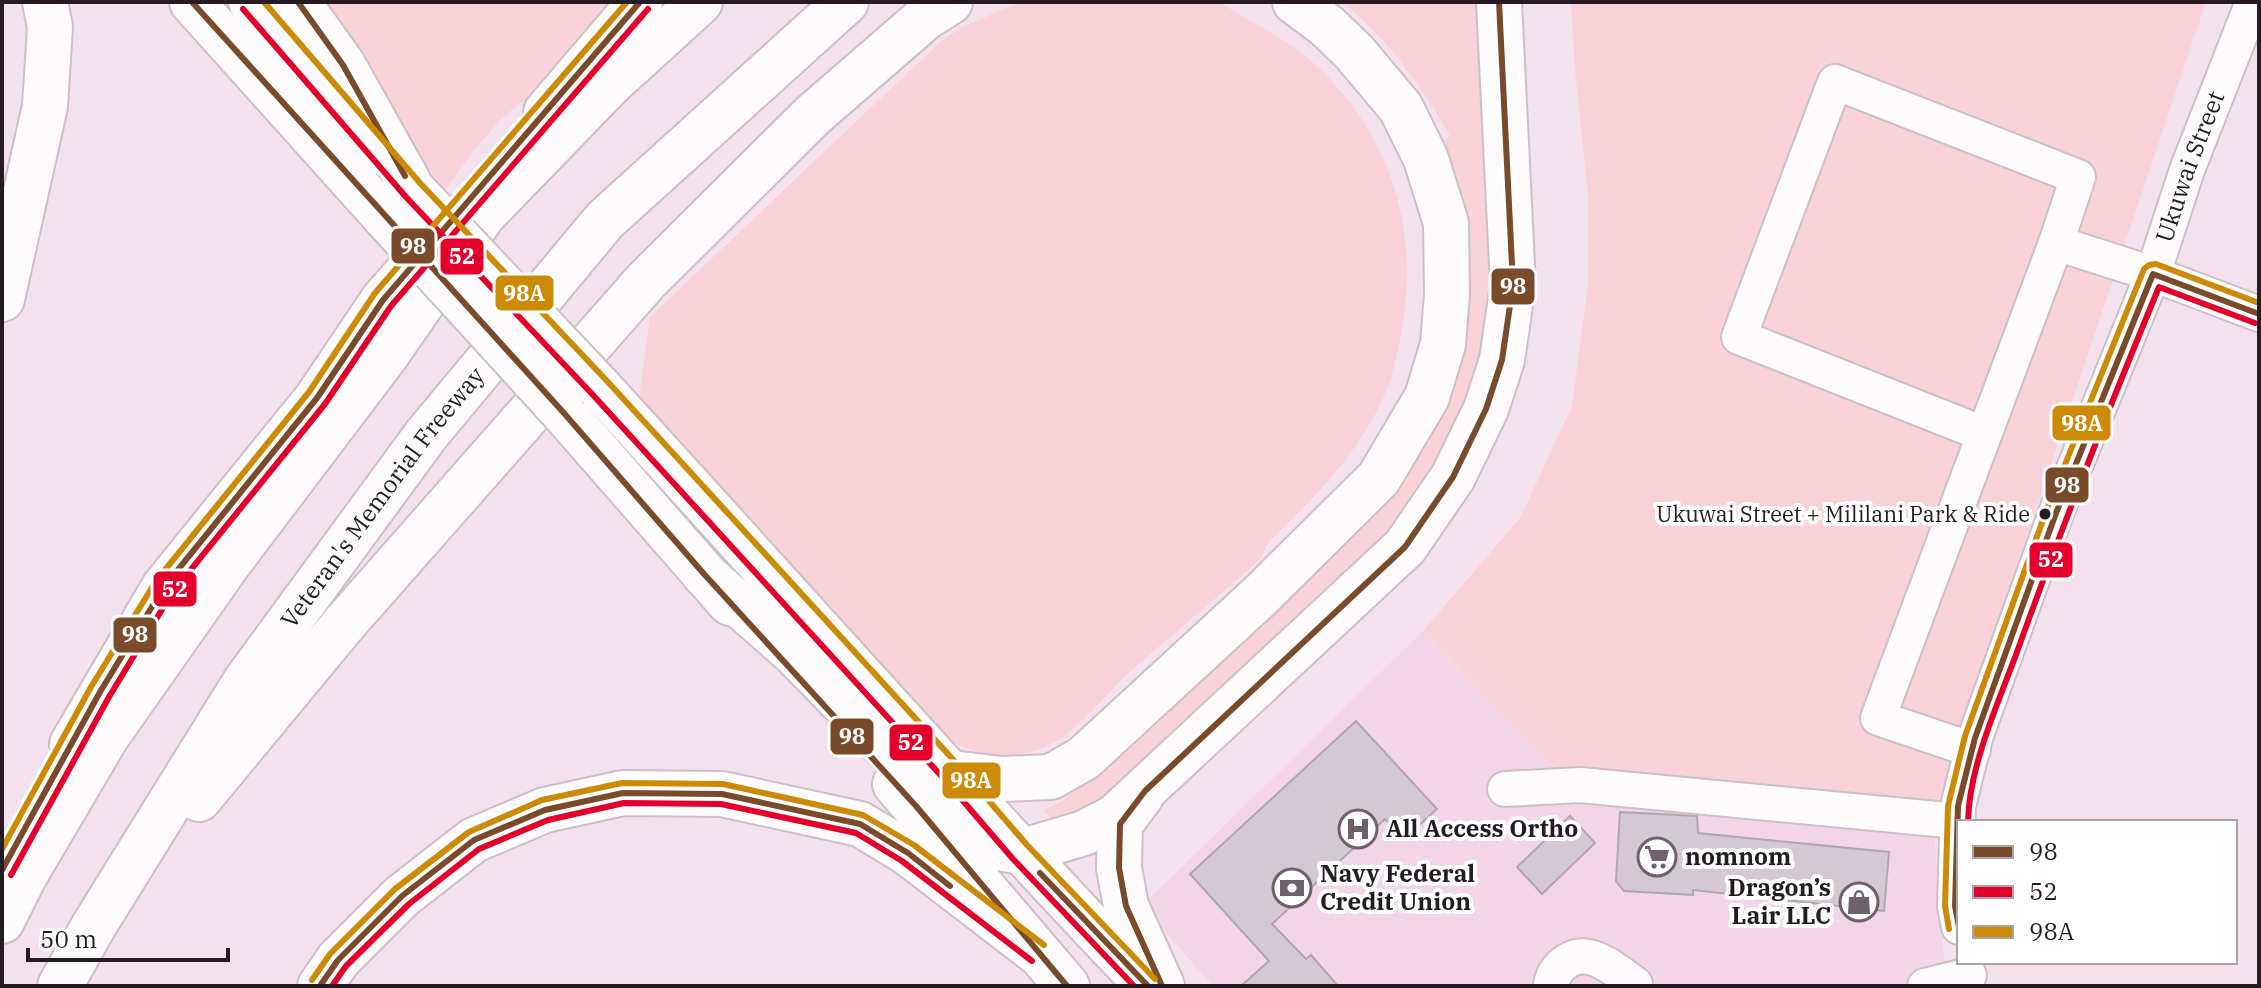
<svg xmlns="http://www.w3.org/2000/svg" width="2261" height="988" viewBox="0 0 2261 988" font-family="'IBM Plex Serif',serif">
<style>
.built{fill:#f2d6e8}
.green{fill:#f8d2d8}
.building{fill:#d4c8d2;stroke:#b1a5af;stroke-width:2}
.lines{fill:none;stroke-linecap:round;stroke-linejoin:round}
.minor-casing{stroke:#cdbfc8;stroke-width:38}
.major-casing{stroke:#cdbfc8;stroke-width:48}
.highway-casing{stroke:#cdbfc8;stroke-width:48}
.minor{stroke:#fdfbfc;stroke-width:34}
.major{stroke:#fdfbfc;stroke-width:44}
.highway{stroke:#fdfbfc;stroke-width:44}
.major-bridge-casing{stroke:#cdbfc8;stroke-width:48;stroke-linecap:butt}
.major-bridge{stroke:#fdfbfc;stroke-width:44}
.bus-1-casing{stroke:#fff;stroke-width:12}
.bus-2-casing{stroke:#fff;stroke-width:12}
.bus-3-casing{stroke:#fff;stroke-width:12}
.bus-1{stroke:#7a4b2a;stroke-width:6}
.bus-2{stroke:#e4002b;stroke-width:6}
.bus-3{stroke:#cd8a07;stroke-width:6}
.bus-dot{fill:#261b22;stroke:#fff;stroke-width:3}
.labels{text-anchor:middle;stroke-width:8;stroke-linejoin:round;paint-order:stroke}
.bus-label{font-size:22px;fill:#261b22;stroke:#fff;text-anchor:end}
.street-label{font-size:24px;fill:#261b22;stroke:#fff}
.poi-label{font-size:24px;font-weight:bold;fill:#261b22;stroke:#fff;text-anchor:start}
.line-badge{stroke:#fff;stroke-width:3}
.badge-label{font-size:22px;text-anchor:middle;font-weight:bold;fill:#fff}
</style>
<rect width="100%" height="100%" fill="#f3e2ed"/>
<!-- built -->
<polygon class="built" points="1423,631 1577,791 1933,817 1946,986 1213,986 1142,906"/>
<!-- green -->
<g class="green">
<path d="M307,2H622L531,98C498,112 467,162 445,190Z"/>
<path d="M1021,2C1065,2 1110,2 1155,2C1174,2 1196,0 1215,2C1224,4 1234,11 1242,16C1273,33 1302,50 1326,75C1396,146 1421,243 1400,339C1396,360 1391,383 1381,403C1354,459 1311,501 1267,544L1261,559C1218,596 1175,633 1132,670C1109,690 1091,716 1067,734C1029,762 986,762 947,739L639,398L650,317L939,43L962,27Z"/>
<path d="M1342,2H1476L1483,138H1489L1497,261L1484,369L1418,510L1112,803L1060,829L1044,810L1061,802L1107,765L1342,547L1363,523L1427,430L1441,142L1450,136C1420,84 1389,40 1342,2Z"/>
<polygon points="1571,2 2206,2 1933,817 1577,791 1423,631 1520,518 1572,406 1588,285 1588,194 1575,70"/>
</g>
<!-- building -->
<g class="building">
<polygon points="1356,721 1437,809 1403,840 1385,819 1272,924 1306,959 1311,955 1338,986 1241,986 1269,961 1190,874"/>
<polygon points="1620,812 1697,816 1698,833 1889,852 1884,911 1693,890 1693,895 1624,891 1616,881"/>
<polygon points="1570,816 1595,843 1542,894 1517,867"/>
</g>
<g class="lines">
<!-- minor casing -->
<g class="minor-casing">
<g id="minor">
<polyline points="1984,434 1739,337 1835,82 2078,177 2056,243"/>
<polyline points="1973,750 1878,718 2056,243 2153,274 2259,314"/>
<polyline points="1505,789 1580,785 1957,821"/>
<path id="s1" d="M1959,927L1955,906L1958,806L1975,738L2056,513L2153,274L2187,170L2253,2"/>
<path d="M1551,986C1552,977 1556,970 1563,964C1587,943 1615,970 1635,984"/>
<polyline points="1925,986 1969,975"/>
</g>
</g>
<!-- major casing -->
<g class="major-casing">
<g id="major">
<polyline points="192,2 385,217"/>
<polyline points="251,2 380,152"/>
<path d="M600,388C782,587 961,790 1148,986"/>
<polyline points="563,412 730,603"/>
<polyline points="895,784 1067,986"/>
</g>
</g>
<!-- highway casing -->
<g class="highway-casing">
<g id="highway">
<polyline points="298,2 343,65 413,190"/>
<polyline points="546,112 640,2"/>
<polyline points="2,299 45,106 50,27 45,2"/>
<polyline points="704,574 794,653 957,820 994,847 1020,852 1084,833 1115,817 1405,547 1453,477 1486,409 1502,360 1513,285 1499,2"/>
<polyline points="72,744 164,587 317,398 383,300 441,234"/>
<polyline points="952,773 1002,779 1051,777 1084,758 1260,596 1379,478 1427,397 1443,344 1447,294 1446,223 1426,159 1401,108 1354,52 1327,26 1295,2"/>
<polyline points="1141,796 1120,824 1119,868 1126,906 1162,986"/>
<polyline points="199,799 343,625 646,281 813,115 926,17 950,2"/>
<polyline points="2,921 25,875 107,736 228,564 387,354 483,215 610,84 700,2"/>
<path id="s2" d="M60,986L93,927L245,682L426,435L605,220L846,2"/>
<polyline points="320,986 338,960 402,896 474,840 545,810 623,793 722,794 860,824 908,853 1038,953"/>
</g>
</g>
<!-- minor -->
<use href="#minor" class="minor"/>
<!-- major -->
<use href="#major" class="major"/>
<!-- highway -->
<use href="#highway" class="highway"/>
<!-- major-bridge casing -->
<g class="major-bridge-casing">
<g id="major-bridge">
<polyline points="413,190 600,388"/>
<polyline points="385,217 563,412"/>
</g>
</g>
<!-- major-bridge -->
<use href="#major-bridge" class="major-bridge"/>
<!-- bus-1 casing -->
<g class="bus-1-casing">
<g id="bus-1">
<polyline points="192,2 563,412 704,574 916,806 1067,986"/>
<polyline points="298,2 343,65 405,176"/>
<polyline points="2,870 100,692 164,587 317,398 383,300 640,2"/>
<polyline points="1040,873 1148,986"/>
<polyline points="1959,927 1955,906 1958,806 1975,738 2056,513 2153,274 2259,314"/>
<polyline points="320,986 338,960 402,896 474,840 545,810 623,793 722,794 860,824 908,853 950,886"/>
<polyline points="1162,986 1126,906 1119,868 1120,824 1145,791 1405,547 1453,477 1486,409 1502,360 1513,285 1499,2"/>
</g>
</g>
<!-- bus-2 casing -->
<g class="bus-2-casing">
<g id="bus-2">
<polyline points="243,9 406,197 593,395 945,780 1013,859 1134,986"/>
<path d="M1968,822C1969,766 1998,704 2017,652C2061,529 2109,408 2159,287L2255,323"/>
<polyline points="11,875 109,697 172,593 325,404 391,306 648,9"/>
<polyline points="332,986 346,966 409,904 479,849 548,820 624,803 721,804 856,833 902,861 1032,961"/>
</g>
</g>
<!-- bus-3 casing -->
<g class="bus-3-casing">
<g id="bus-3">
<polyline points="264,2 420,183 607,381 959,766 1027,845 1155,979"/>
<polyline points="2,849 91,687 156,581 309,392 375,293 627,2"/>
<polyline points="1949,929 1945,906 1948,806 1965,736 2047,509 2144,269 2149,265 2156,264 2259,303"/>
<polyline points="312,980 330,954 395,889 469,832 542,800 622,783 723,784 863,815 914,845 1044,945"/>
</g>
</g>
<!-- bus-1 -->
<use href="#bus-1" class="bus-1"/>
<!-- bus-2 -->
<use href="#bus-2" class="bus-2"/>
<!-- bus-3 -->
<use href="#bus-3" class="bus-3"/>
</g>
<!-- icons -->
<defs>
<g id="hospital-ring" transform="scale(2)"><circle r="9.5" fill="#fff" stroke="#6e6169" stroke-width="1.5"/><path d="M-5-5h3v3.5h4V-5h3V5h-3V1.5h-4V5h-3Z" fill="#6e6169"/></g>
<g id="supermarket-ring" transform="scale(2)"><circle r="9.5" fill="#fff" stroke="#6e6169" stroke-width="1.5"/><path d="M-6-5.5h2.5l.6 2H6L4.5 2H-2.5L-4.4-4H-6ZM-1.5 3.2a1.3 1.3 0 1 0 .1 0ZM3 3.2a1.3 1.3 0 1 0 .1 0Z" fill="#6e6169"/></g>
<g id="bank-ring" transform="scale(2)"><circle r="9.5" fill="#fff" stroke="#6e6169" stroke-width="1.5"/><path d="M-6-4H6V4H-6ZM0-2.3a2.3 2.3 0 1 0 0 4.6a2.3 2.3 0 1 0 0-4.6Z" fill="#6e6169"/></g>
<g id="shop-ring" transform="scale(2)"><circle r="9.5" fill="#fff" stroke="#6e6169" stroke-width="1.5"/><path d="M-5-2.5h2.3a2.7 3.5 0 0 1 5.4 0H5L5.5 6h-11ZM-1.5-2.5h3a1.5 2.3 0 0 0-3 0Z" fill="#6e6169"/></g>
</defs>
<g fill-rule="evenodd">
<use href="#hospital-ring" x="1358" y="829"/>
<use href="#supermarket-ring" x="1657" y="857"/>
<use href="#bank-ring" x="1292" y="888"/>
<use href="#shop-ring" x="1859" y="902"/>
</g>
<!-- markers -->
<circle class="bus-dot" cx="2045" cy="514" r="7"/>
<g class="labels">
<!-- bus labels -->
<g class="bus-label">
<text x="2030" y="522">Ukuwai Street + Mililani Park &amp; Ride</text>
</g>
<!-- street labels -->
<g class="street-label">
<text dy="8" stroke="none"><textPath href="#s1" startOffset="802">Ukuwai Street</textPath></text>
<text dy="8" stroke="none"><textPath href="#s2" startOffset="586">Veteran's Memorial Freeway</textPath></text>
</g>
<!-- poi labels -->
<g class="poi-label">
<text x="1386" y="837">All Access Ortho</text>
<text x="1685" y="865">nomnom</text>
<text x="1320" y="882">Navy Federal<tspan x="1320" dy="28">Credit Union</tspan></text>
<text x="1831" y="896" text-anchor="end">Dragon’s<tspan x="1831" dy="28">Lair LLC</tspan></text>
</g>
</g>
<g class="line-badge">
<rect x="390" y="227" width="46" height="38" rx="8" fill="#7a4b2a"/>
<rect x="439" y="237" width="46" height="39" rx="8" fill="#e4002b"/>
<rect x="1490" y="267" width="46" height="39" rx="8" fill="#7a4b2a"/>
<rect x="494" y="274" width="61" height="38" rx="8" fill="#cd8a07"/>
<rect x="2051" y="404" width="61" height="38" rx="8" fill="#cd8a07"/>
<rect x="2044" y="466" width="46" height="38" rx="8" fill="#7a4b2a"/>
<rect x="2028" y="541" width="46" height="38" rx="8" fill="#e4002b"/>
<rect x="152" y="570" width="46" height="38" rx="8" fill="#e4002b"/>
<rect x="112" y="616" width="46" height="38" rx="8" fill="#7a4b2a"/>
<rect x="829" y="717" width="46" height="39" rx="8" fill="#7a4b2a"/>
<rect x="888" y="723" width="46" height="39" rx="8" fill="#e4002b"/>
<rect x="941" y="761" width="61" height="39" rx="8" fill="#cd8a07"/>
</g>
<g class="badge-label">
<text x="413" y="254">98</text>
<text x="462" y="264">52</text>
<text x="1513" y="294">98</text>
<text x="524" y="301">98A</text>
<text x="2082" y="431">98A</text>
<text x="2067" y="493">98</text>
<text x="2051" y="567">52</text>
<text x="175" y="597">52</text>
<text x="135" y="642">98</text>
<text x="852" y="744">98</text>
<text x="911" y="750">52</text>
<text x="971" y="788">98A</text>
</g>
<!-- border -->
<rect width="2261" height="988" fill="none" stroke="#261b22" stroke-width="8"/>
<!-- legend -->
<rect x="1957" y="820" width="280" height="144" fill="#ffffff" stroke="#a8a4a7" stroke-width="2"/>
<rect x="1973" y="846" width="40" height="12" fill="#7a4b2a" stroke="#a8a4a7" stroke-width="2"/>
<text x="2029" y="860" font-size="24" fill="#261b22">98</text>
<rect x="1973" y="886" width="40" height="12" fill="#e4002b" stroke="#a8a4a7" stroke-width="2"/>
<text x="2029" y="900" font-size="24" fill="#261b22">52</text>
<rect x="1973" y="926" width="40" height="12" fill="#cd8a07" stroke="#a8a4a7" stroke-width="2"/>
<text x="2029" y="940" font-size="24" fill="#261b22">98A</text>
<!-- scale -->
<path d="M28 948v12h200v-12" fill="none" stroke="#261b22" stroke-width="4"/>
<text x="40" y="948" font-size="24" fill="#261b22" stroke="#ffffff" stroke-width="6" paint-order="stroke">50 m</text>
</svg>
